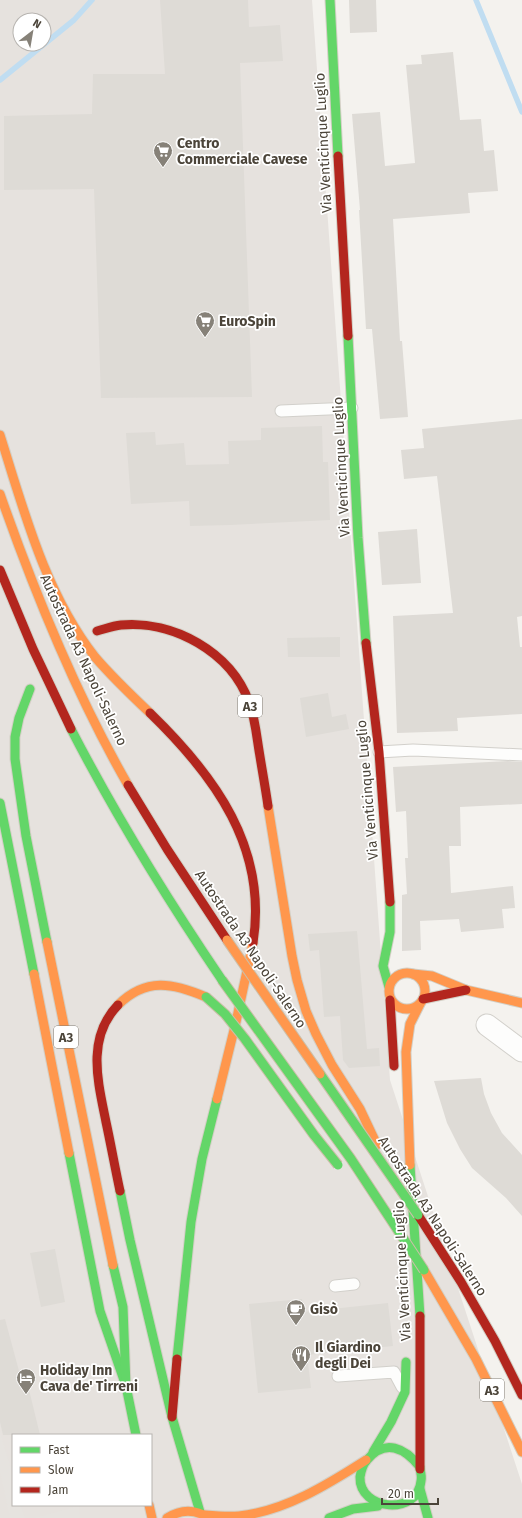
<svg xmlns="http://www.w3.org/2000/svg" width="522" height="1518" viewBox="0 0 522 1518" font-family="'Fira Sans',sans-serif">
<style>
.industrial{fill:#e6e2de;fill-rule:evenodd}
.parking{fill:#e6e3df}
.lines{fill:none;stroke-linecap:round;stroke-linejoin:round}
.stream{stroke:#c0ddf1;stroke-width:5.5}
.building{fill:#dedbd6}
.lane-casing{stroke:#d2d0cb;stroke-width:13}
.street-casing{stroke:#d2d0cb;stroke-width:23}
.fast-casing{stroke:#d3cfc5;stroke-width:11}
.slow-casing{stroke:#d3cfc5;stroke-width:11}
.jam-casing{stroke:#d3cfc5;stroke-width:11}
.lane{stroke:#fdfdfc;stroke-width:11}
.street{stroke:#fdfdfc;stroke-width:21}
.fast{stroke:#63d668;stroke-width:9}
.slow{stroke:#ff974d;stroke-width:9}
.jam{stroke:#b3261e;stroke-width:9}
.fast-bridge-casing{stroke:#ccbfa9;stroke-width:11;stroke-linecap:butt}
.slow-bridge-casing{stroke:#ccbfa9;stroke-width:11;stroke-linecap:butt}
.fast-bridge{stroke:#63d668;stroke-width:9}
.slow-bridge{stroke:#ff974d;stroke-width:9}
.labels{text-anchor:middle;stroke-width:3.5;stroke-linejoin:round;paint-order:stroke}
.shield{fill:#fff;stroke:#817c74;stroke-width:1}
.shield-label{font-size:13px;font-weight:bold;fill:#4b4439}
.poi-label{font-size:14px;font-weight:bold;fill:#4b4439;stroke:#fff;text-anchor:start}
.street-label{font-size:14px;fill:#4b4439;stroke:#fff}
</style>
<rect width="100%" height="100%" fill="#f4f2ee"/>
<!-- industrial -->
<path class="industrial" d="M0,0H312L390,1080L522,1484V1518H0ZM20,20H44V44H20ZM13,1435H151V1505H13Z"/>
<!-- parking -->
<g class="parking">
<polygon points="0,1431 13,1476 13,1505 21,1505 25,1518 10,1518 0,1472"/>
<polygon points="79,1506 80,1518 35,1518"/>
</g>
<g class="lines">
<!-- stream -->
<g class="stream">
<polyline points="476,0 522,112"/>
<polyline points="0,80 74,20 92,0"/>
</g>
</g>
<!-- building -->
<g class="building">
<polygon points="160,0 248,0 249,27 280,25 283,61 240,63 252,397 101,398 94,189 4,190 4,116 92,114 93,74 165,74"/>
<polygon points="349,0 376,0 377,32 350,33"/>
<polygon points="453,52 460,120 481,119 484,151 494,150 498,191 468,193 470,213 393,219 400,341 402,341 408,417 380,419 372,329 366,329 359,210 360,210 352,114 380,112 385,166 415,163 406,65 422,64 421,55"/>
<polygon points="522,419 522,616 517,617 520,647 522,647 522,714 457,718 458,731 397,733 393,616 453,613 437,476 404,479 401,450 424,448 422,429"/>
<polygon points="322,426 323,462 328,462 330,520 230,525 190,526 189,501 131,504 126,433 155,432 156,445 184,443 186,465 229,464 228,441 261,440 261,428"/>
<polygon points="417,529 421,583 382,585 378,532"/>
<polygon points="340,637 340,657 288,657 287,638"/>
<polygon points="328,693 332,717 346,714 349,729 306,737 300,698"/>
<polygon points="508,761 522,762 522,804 460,807 461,846 449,846 451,893 513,886 515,908 502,909 504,928 461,932 459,919 420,921 421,950 402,951 402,895 407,894 405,858 408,858 406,811 396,812 393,767"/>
<polygon points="357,931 367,1049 379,1048 380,1066 349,1068 343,1060 340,1016 324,1017 319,950 310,951 308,934"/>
<polygon points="481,1078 484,1094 491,1113 502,1133 522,1155 522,1216 506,1198 472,1168 460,1149 447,1123 434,1081"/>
<polygon points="55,1249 65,1302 41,1307 30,1253"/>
<polygon points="302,1299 303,1312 388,1303 393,1346 307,1355 311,1388 258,1393 249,1304"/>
<polygon points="5,1319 19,1371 24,1369 40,1435 3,1435 0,1422 0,1320"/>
</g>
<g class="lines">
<!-- lane casing -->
<g class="lane-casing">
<g id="lane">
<polyline points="281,411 352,408"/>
<polyline points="379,752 413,750 522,755"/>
<polyline points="335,1286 354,1284"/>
<polyline points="338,1376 394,1372 402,1387"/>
</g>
</g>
<!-- street casing -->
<g class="street-casing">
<polyline id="street" points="487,1025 522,1051"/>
</g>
<!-- fast casing -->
<g class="fast-casing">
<g id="fast">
<polyline points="330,0 338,156"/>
<polyline points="348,336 358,538 366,643"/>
<polyline points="30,689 19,718 15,737 15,759 26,836 47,942"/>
<path d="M71,729C116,816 167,899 222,980"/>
<polyline points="0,803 34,974"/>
<polyline points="389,987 383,966 390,932 390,902"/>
<polyline points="69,1153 100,1311 126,1386 136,1435"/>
<polyline points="410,1165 420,1316"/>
<polyline points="120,1191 130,1240 172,1417 200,1512"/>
<polyline points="113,1265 123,1307 126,1386"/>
<polyline points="177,1359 191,1222 202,1159 217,1099"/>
<polyline points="373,1452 391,1422 405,1392 406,1362"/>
<path d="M420,1467C405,1448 385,1438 367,1460C363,1464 361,1471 360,1477C359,1511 418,1516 421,1481C422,1477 421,1473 420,1469"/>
<polyline points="420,1489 428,1518"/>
<polyline points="329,1518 353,1509 378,1506"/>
</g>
</g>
<!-- slow casing -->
<g class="slow-casing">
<g id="slow">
<path d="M0,435C24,511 45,593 95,657C112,677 131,695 150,713"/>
<path d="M0,494C35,594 75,693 128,785"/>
<polyline points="268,806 292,956 297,980 306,1011 316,1034 332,1065 360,1109 377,1145"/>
<polyline points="47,942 113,1265"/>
<circle cx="407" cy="991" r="18"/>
<polyline points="34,974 69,1153"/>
<polyline points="413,974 432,976 466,990 522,1003"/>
<path d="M118,1005C146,977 173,983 206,997"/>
<polyline points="217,1099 236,1022 253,943"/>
<polyline points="410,1165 406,1052 410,1024 420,1004"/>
<polyline points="424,1270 476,1359 522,1452"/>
<polyline points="149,1505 152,1518"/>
<path d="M205,1515C216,1516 228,1517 239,1516C285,1511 327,1485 366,1460"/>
<path d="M167,1518C181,1509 195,1509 209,1518"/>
</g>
</g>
<!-- jam casing -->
<g class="jam-casing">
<g id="jam">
<polyline points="338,156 348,336"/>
<polyline points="0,570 33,649 71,729"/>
<path d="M97,631C105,629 112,626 121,625C173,620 231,652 249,702C254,715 256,730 258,744C261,764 265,785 268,806"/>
<polyline points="366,643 379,752 390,902"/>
<path d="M150,713C215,776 268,848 253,943"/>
<polyline points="128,785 167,849 227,940"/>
<polyline points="423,999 466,990"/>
<polyline points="390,1000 394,1066"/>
<path d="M118,1005C86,1038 98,1082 106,1122C111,1145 115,1168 120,1191"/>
<polyline points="418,1215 461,1282 495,1341 522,1395"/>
<polyline points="420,1316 420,1469"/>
<polyline points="172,1417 177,1359"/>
</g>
</g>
<!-- lane -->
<use href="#lane" class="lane"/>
<!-- street -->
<use href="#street" class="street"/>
<!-- fast -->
<use href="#fast" class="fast"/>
<!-- slow -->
<use href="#slow" class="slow"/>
<!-- jam -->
<use href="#jam" class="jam"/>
<!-- fast-bridge casing -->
<g class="fast-bridge-casing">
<g id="fast-bridge">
<polyline points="222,980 351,1159 424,1270"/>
<polyline points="206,997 225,1014 245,1039 314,1135 338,1165"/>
<polyline points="320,1074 418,1215"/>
</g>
</g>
<!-- slow-bridge casing -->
<g class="slow-bridge-casing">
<polyline id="slow-bridge" points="227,940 320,1074"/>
</g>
<!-- fast-bridge -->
<use href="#fast-bridge" class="fast-bridge"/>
<!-- slow-bridge -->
<use href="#slow-bridge" class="slow-bridge"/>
</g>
<!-- icons -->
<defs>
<g id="supermarket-pin" transform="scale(1)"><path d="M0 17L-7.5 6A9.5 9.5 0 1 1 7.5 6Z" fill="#868178" stroke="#fff"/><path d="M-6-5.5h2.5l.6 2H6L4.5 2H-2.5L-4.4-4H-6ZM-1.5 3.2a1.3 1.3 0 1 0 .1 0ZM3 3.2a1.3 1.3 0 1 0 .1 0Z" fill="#fff"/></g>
<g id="cafe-pin" transform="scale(1)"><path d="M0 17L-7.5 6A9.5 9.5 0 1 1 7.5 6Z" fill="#868178" stroke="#fff"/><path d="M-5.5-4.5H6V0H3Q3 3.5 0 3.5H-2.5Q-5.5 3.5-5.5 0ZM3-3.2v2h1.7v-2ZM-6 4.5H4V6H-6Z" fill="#fff"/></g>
<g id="restaurant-pin" transform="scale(1)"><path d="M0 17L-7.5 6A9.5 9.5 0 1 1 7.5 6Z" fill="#868178" stroke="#fff"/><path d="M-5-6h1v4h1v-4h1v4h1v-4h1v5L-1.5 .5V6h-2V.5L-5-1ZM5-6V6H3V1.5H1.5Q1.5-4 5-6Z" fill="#fff"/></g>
<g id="hotel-pin" transform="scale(1)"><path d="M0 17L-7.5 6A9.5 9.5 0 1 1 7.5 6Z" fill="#868178" stroke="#fff"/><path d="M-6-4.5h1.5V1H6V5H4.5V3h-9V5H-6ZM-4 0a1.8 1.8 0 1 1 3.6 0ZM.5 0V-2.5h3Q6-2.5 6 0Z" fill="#fff"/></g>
</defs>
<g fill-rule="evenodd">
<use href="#supermarket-pin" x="163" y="151"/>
<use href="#supermarket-pin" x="205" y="321"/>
<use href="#cafe-pin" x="296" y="1309"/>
<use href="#restaurant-pin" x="301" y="1355"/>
<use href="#hotel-pin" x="26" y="1378"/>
</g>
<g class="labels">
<!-- shield labels -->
<g class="shield">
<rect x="238" y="695" width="24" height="22" rx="3"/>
<rect x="54" y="1026" width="24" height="22" rx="3"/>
<rect x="480" y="1379" width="24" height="22" rx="3"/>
</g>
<g class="shield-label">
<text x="250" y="711">A3</text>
<text x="66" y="1042">A3</text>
<text x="492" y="1395">A3</text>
</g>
<!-- poi labels -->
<g class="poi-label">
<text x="177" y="148">Centro<tspan x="177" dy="16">Commerciale Cavese</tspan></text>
<text x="219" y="326">EuroSpin</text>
<text x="310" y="1314">Gisò</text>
<text x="315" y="1352">Il Giardino<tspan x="315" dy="16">degli Dei</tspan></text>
<text x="40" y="1375">Holiday Inn<tspan x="40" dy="16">Cava de' Tirreni</tspan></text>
</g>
<!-- street labels -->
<g class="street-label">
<text transform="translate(323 143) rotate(-93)" y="5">Via Venticinque Luglio</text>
<text transform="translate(341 467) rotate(-93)" y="5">Via Venticinque Luglio</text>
<text transform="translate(84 660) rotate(65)" y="5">Autostrada A3 Napoli-Salerno</text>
<text transform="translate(367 790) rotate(-95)" y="5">Via Venticinque Luglio</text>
<text transform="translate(251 949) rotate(56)" y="5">Autostrada A3 Napoli-Salerno</text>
<text transform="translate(433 1216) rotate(57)" y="5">Autostrada A3 Napoli-Salerno</text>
<text transform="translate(402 1271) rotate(-93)" y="5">Via Venticinque Luglio</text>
</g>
</g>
<!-- legend -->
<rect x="12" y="1434" width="140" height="72" fill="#ffffff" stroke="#b7b4b0"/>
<rect x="20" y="1447" width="20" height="6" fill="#63d668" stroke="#b7b4b0"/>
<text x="48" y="1454" font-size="12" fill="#4b4439">Fast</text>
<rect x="20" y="1467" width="20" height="6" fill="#ff974d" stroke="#b7b4b0"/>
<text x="48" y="1474" font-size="12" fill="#4b4439">Slow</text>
<rect x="20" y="1487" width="20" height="6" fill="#b3261e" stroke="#b7b4b0"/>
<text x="48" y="1494" font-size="12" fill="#4b4439">Jam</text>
<!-- north arrow -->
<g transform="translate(32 32) rotate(31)"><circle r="19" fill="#ffffff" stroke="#b7b4b0"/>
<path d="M0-3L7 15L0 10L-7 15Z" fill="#868178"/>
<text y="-6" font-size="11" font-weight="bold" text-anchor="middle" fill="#4b4439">N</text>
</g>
<!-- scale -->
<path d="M382 1498v6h56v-6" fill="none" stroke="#4b4439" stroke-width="2"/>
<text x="388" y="1498" font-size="12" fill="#4b4439" stroke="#ffffff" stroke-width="3" paint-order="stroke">20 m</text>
</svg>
